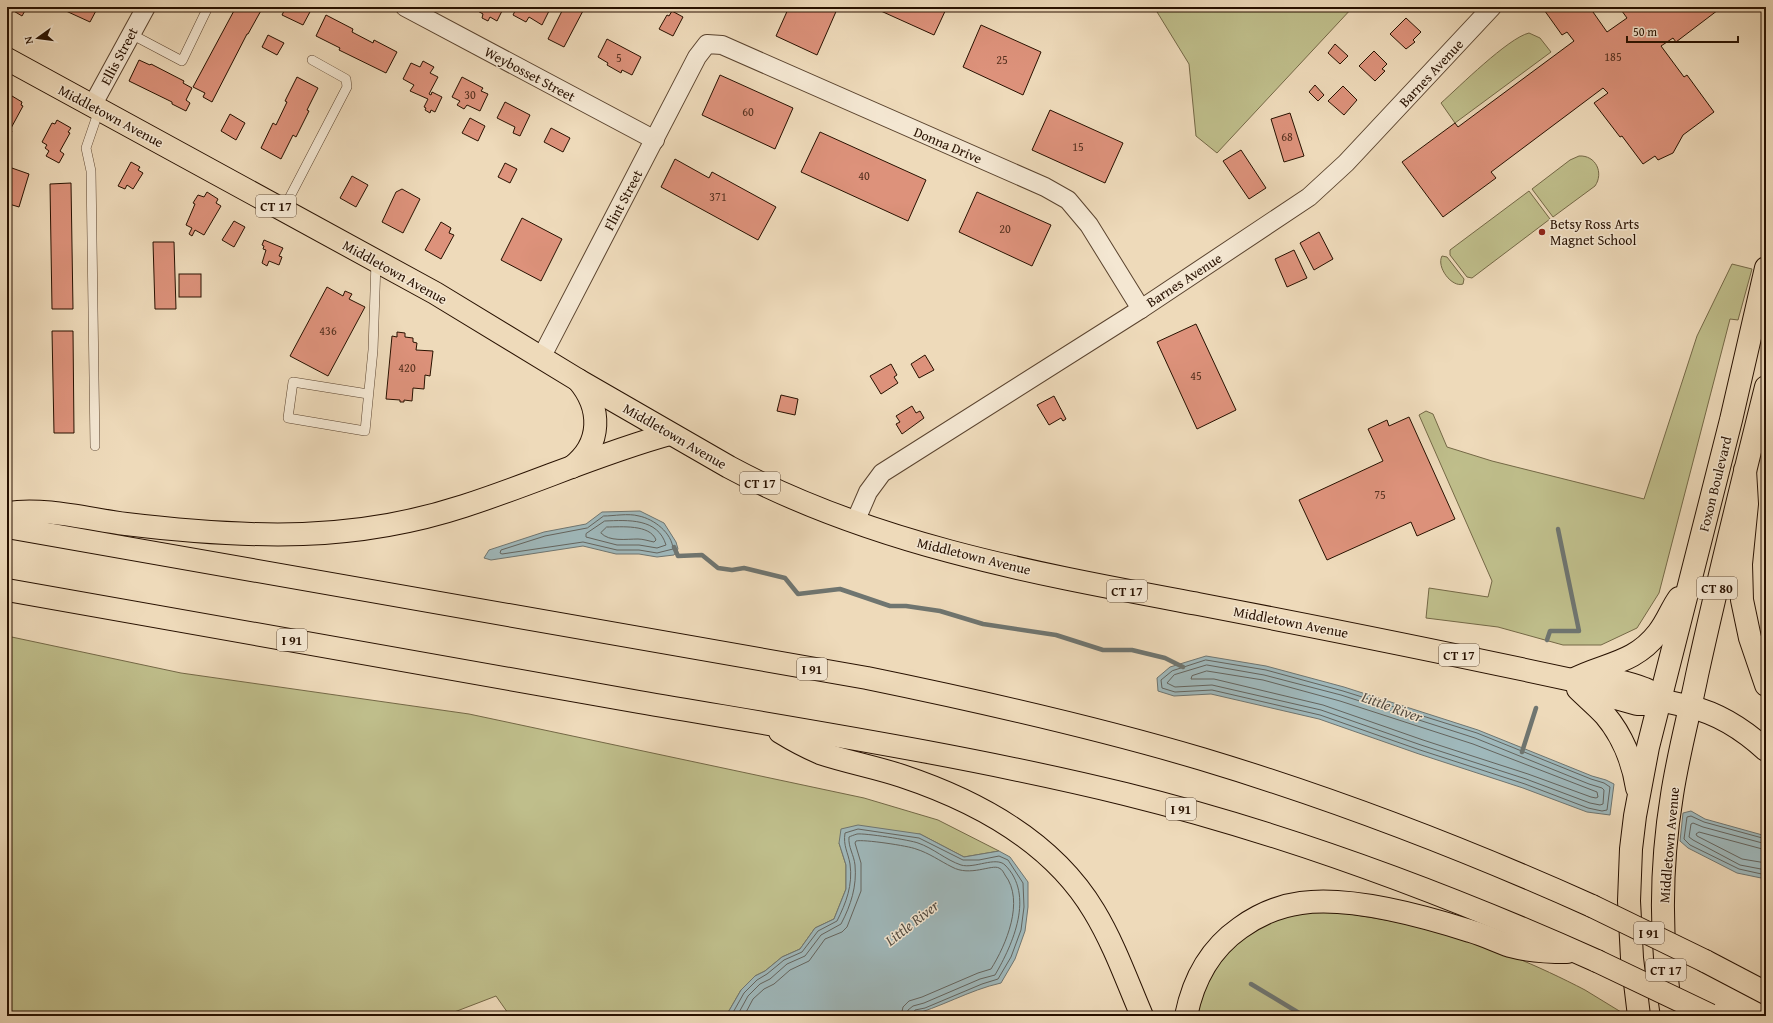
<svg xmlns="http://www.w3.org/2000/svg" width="1773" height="1023" viewBox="0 0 1773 1023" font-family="'Gentium Book Plus',serif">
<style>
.green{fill:#bfbe8b;stroke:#746846}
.water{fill:#9fb8bb;stroke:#6f7570}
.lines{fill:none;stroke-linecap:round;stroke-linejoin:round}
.shore{stroke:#64645e;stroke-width:1}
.stream{stroke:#6f7570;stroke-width:4.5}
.building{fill:#dd927b;stroke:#281100}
.service-casing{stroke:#5a432e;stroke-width:10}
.minor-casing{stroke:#5a432e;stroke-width:20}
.primary-casing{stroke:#281100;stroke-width:24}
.motorway-casing{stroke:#281100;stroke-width:24}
.service{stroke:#f4e7d2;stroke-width:9}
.minor{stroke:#f4e7d2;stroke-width:18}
.primary{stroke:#eedaba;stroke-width:22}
.motorway{stroke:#eedaba;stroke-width:22}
.motorway-bridge-casing{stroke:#281100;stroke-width:24;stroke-linecap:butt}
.motorway-bridge{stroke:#eedaba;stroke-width:22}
.poi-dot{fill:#8f2418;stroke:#f4e7d2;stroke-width:1.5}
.labels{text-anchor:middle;stroke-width:3;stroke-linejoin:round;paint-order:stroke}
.number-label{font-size:12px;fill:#55311f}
.shield{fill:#f4e7d2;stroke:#65513f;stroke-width:1}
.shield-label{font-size:13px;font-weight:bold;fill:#281100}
.street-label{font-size:14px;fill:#281100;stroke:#f4e7d2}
.poi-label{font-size:14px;fill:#281100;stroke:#f4e7d2;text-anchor:start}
.water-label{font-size:15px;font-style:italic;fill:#524b41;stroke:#f4e7d2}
</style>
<rect width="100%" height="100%" fill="#eedaba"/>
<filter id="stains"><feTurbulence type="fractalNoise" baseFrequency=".005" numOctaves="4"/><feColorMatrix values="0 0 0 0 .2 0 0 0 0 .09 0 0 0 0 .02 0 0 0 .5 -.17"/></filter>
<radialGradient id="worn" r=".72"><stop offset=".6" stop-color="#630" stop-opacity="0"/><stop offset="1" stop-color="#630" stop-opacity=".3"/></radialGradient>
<!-- green -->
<g class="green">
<polygon points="1154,7 1353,7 1217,153 1196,136 1189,64"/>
<path d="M1529,33L1540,38L1551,52L1455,123L1441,103C1459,87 1508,38 1529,33Z"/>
<path d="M1579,156C1596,155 1604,173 1595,186L1553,217L1532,189L1570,160Z"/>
<polygon points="1529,191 1550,219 1472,278 1467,277 1450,255 1450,250"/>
<path d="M1442,256L1447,257L1464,279L1463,284C1452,288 1436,267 1442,256Z"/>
<polygon points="1732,264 1752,269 1738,320 1730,319 1659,593 1637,628 1601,645 1563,645 1498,627 1426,618 1429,588 1488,597 1492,581 1419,415 1426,411 1433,414 1447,447 1492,461 1644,499 1697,336"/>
<polygon points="7,636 181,673 469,714 864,798 938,820 999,851 964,857 920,834 839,843 846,865 846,889 834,919 815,928 800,949 782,957 765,971 755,976 741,990 726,1016 510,1016 496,996 444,1016 7,1016"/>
<path d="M1337,912C1369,917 1401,922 1433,930C1481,941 1541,967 1585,990C1597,997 1609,1005 1621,1012L1622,1016H1196C1200,1000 1206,981 1215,968C1233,943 1263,917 1294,913C1308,911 1323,912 1337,912Z"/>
</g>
<!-- water -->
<g class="water">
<polygon points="640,511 664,523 676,542 678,549 674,555 657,557 639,554 616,554 583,546 491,560 484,558 489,550 544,532 586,524 602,512"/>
<polygon points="1206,656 1266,666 1344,687 1478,730 1592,776 1606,780 1614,784 1610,815 1587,812 1523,788 1419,754 1319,719 1211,694 1174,696 1158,691 1157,678 1170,667"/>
<polygon points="1691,811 1705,819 1766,836 1766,879 1737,873 1688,848 1680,841 1683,813"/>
<path d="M858,825L920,834L964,857L999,851L1010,857L1028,882V907L1025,931L1015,959L1001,983C969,990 940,1008 908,1016H726L741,990L755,976L765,971L782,957L800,949L815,928L834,919L846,889V865L839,843L841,829Z"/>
</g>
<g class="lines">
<!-- shore -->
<g class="shore">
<path d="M604,516C614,516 628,513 639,516C654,519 672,533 673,549L657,553L639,550H617L583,542L502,554L500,553L501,550L545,536L587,528Z"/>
<path d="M605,521C628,520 658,518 666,545L657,548L639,545H617L586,537V534Z"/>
<path d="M607,527C621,527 650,524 656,540L654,542C649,541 643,539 638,539C626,539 609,542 601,533Z"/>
<polygon points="1206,660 1266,670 1343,691 1477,733 1591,779 1604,783 1610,787 1607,810 1602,811 1588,808 1525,784 1420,750 1320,715 1212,690 1175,692 1162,688 1161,680 1172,671"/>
<polygon points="1207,665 1264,675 1341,695 1475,738 1589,784 1602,788 1604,790 1603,804 1600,805 1590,803 1526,779 1421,745 1321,710 1212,685 1175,687 1167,683 1174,675"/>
<polygon points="1207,671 1263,680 1340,701 1473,744 1597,792 1598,797 1596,798 1591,797 1528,774 1423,740 1323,705 1214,679 1191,679 1192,676"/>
<polyline points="1766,839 1704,822 1691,816 1687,817 1684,839 1690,845 1739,869 1766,875"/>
<polyline points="1766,844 1703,827 1693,823 1691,824 1689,837 1693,840 1740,865 1766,870"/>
<polyline points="1766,850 1699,832 1696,834 1697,836 1742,859 1766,863"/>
<path d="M731,1016L744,993L757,980L767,974L784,960L802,952L818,931L837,921C846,903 853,885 850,864C848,852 843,846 845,833L858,829L919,838L963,860H979L999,856L1008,860L1023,883L1024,907L1021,930L1011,957L998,979L982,984L925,1008L915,1010L912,1016"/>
<path d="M737,1016L748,996L760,984L770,979L787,964L805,956L821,935L841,924C851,905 857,886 855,865C854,855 848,847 849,837C851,836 854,835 857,834C865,833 910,840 918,843C933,848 946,860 961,865C974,869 996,856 1005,865C1035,895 1013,944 995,975L980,979L924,1003L913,1006L908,1010L907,1016"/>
<path d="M744,1016L753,999L764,989L774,984L790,970L809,961L825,939L842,932L847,927L861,891V863L855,843L856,841C863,839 909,846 916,849C929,853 940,861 952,867C970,877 992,864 999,868C1002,869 1004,873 1005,875C1025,901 1006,945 991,969L978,973L922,997L909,1001L903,1007L901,1016"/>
</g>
<!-- stream -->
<g class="stream">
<polyline points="674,547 678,556 702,555 718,568 732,570 744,568 785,578 798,594 840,589 890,606 906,606 940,611 983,624 1056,635 1103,650 1132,650 1165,658 1183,667"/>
<polyline points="1547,640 1550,631 1579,631 1558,529"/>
<polyline points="1522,752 1536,708"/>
<polyline points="1251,984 1304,1016"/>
</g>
</g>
<!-- building -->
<g class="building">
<polygon points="7,7 27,7 22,16"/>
<polygon points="68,7 98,7 90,22 66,11"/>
<polygon points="236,7 263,7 248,34 247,34 212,102 203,97 205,93 193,87"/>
<polygon points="286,7 307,7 311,10 303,25 282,15"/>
<polygon points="477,7 504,7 497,21 490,17 488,21 482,18 483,14 476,10"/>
<polygon points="517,7 547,7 550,9 542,25 529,17 526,22 513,15"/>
<polygon points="564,7 585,7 564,47 548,39"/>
<polygon points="789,7 838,7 817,55 776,36"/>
<polygon points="872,7 947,7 934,35"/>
<polygon points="1542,7 1600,7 1593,12 1607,32 1627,18 1619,7 1722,7 1676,42 1673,38 1661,46 1684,77 1687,75 1714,112 1683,135 1673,153 1658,160 1655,156 1643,164 1622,136 1620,137 1594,103 1608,93 1603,88 1491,172 1496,178 1443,217 1402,162 1455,123 1458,127 1574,41 1567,32 1562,35"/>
<polygon points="672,11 683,17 673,36 659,29 667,15 669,16"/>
<polygon points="326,15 353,29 352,32 373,43 374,40 397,52 386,73 339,50 340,48 316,36"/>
<polygon points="1406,18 1421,32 1413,40 1415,42 1406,49 1390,34"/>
<polygon points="981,25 1041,52 1023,95 963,67"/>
<polygon points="268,35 284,43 277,55 262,47"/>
<polygon points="607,39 641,57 632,75 622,70 621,73 607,65 608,63 598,57"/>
<polygon points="1335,44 1348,56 1340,64 1328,53"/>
<polygon points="1374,51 1387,64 1382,69 1385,71 1375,81 1359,66"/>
<polygon points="139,60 150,65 151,64 184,81 183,83 192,88 186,100 190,103 186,111 172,104 172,102 129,81"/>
<polygon points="423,61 434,67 430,73 438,77 429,94 431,95 432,92 442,97 435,112 431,110 430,113 425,110 426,108 424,107 428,99 410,91 414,85 403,79 411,63 420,67"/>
<polygon points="720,75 793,108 775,149 702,115"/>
<polygon points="297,77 318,88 307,110 309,111 296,137 293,135 281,159 261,148 273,123 276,125 287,102 285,101"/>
<polygon points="462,77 483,88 481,91 488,94 480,111 467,105 464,109 457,105 460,101 452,97"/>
<polygon points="1315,85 1324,95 1318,101 1309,92"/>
<polygon points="1343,86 1357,100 1344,115 1328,101"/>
<polygon points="7,93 22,102 21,105 23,106 10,130 12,131 7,139"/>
<polygon points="505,102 530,115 520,136 513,133 515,127 497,118"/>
<polygon points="1050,110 1123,143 1105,183 1032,150"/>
<polygon points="1290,113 1304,156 1284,162 1271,119"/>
<polygon points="230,114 245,123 236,140 221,131"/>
<polygon points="470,118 485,126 478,141 462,133"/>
<polygon points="57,120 71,128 68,132 70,133 60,151 64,154 59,163 46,156 49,151 45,148 47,145 42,142 52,123 55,124"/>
<polygon points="551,128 570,138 563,152 544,142"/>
<polygon points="820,132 926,180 908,221 801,172"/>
<polygon points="1241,150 1266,188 1249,199 1223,161"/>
<polygon points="675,159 709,178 712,172 776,207 758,240 661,187"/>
<polygon points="131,162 140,167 138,170 143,173 133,189 127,185 125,189 118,186"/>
<polygon points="505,163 517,169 510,183 498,177"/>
<polygon points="9,167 29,174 19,207 9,204 11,198 7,196 7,170"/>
<polygon points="352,176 368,185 356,207 340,198"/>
<polygon points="71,183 73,309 52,309 50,184"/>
<polygon points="402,189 420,199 403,233 382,222 396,192"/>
<polygon points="207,192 218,199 216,203 221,206 204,235 195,230 192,236 189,234 192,228 186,225 195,204 193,203 198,195 204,197"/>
<polygon points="977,192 1051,225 1032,266 959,232"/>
<polygon points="522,218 562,239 541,281 501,260"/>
<polygon points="234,221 245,227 234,247 222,240"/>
<polygon points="441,222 451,228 449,233 454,235 441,259 425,250"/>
<polygon points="1319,232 1333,259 1314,270 1300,243"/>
<polygon points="264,240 283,248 279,256 282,257 279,265 269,261 267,266 262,263 266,250 263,249 264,246 262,245"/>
<polygon points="153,242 174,242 176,309 155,309"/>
<polygon points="1294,250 1307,278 1287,287 1275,259"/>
<rect x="179" y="274" width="22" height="23"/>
<polygon points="327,287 343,296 345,291 352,294 349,299 365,307 328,376 290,356"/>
<polygon points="1196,324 1236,410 1197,429 1157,342"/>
<polygon points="52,331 73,331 74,433 54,433"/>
<polygon points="397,332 405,333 405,337 413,338 413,342 417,343 416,350 433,351 430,376 425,375 424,389 413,388 412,401 404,400 404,402 400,402 400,400 386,399 392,336 397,337"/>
<polygon points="925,355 934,370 919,378 911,364"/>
<polygon points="891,364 897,375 894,377 898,383 881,394 870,376"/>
<polygon points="781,395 798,399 795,415 777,411"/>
<polygon points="1054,396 1066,419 1063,421 1061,418 1049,425 1037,405"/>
<polygon points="912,406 916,413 920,411 924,418 902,434 896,424 900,422 896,416"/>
<polygon points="1409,417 1455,519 1417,536 1411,522 1327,560 1299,500 1383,461 1368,429 1387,420 1389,426"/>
</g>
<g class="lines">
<!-- service casing -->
<g class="service-casing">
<g id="service">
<polyline points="131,34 182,61 208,7"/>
<polyline points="283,210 347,87 346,79 312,60"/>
<polyline points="368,394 293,382 288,418 365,431 373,350 376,262"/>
<polyline points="95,446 91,171 86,148 99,110"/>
</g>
</g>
<!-- minor casing -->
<g class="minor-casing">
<g id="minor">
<polyline points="405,7 655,140"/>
<polyline points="92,106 146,7"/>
<polyline points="541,358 697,57 707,44 722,45 1045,187 1068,200 1089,225 1141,309"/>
<polyline points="855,522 868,492 882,473 1141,309 1309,197 1346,163 1492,7"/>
</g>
</g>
<!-- primary casing -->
<g class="primary-casing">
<g id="primary">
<path d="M7,59L435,293L578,380L729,467C874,545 1038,574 1198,604C1323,628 1448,653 1572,680L1587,690L1637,704H1647L1660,700L1691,707"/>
<path d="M1583,677C1595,674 1633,684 1645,689C1651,691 1655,696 1660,700"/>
<path d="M1572,680C1605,663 1634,664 1658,633C1667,622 1671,609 1679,598"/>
<path d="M1578,689C1587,698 1597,706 1605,715C1622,735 1633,762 1637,788"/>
<polyline points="1639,1016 1632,958 1629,901 1631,849 1635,816 1648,747 1731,420 1766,268"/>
<path d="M1672,1016C1660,943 1660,868 1672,795C1678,755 1689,715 1697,675C1718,579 1742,483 1766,387"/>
</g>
</g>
<!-- motorway casing -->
<g class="motorway-casing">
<g id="motorway">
<path d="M572,467C602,444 602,408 578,380"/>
<polyline points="1745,470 1747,504 1741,564 1742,600 1750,638 1766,685"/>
<path d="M7,513C45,507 88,519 126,524C184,531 243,536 303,534C357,532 412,523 464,506C533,484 600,453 670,434"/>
<path d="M7,527L867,678C979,701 1091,726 1202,759C1335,799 1465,849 1592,906"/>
<path d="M7,590C218,627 429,664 639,702C802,730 965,755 1125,794C1287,834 1445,893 1597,961"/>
<path d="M1691,707C1720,714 1744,730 1766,750"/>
<path d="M780,732C793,740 806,747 820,753C847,762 875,767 902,776C977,801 1052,841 1094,911C1114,944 1127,981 1142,1016"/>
<polyline points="1705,961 1766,993"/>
<path d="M1186,1016C1193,981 1210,949 1240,928C1258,915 1278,906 1301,903C1350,896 1423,916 1470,931C1484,935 1496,941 1510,946C1528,951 1548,952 1567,952"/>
</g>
</g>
<!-- service -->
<use href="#service" class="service"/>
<!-- minor -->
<use href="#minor" class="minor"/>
<!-- primary -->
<use href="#primary" class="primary"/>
<!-- motorway -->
<use href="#motorway" class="motorway"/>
<!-- motorway-bridge casing -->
<g class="motorway-bridge-casing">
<g id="motorway-bridge">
<polyline points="1592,906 1705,961"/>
<polyline points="1597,961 1710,1015"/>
</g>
</g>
<!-- motorway-bridge -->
<use href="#motorway-bridge" class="motorway-bridge"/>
</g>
<!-- markers -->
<circle class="poi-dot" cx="1542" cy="232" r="4"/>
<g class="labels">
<!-- number labels -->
<g class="number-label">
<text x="1613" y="61">185</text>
<text x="619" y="62">5</text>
<text x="1002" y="64">25</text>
<text x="470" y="99">30</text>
<text x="748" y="116">60</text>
<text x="1287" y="141">68</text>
<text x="1078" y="151">15</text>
<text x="864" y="180">40</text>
<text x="718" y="201">371</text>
<text x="1005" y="233">20</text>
<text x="328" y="335">436</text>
<text x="407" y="372">420</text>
<text x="1196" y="380">45</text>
<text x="1380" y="499">75</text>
</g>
<!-- shield labels -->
<g class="shield">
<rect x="256" y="195" width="40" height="22" rx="3"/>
<rect x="740" y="472" width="40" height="22" rx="3"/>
<rect x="1697" y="577" width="40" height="22" rx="3"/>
<rect x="1107" y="580" width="40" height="22" rx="3"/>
<rect x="277" y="629" width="30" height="22" rx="3"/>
<rect x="1439" y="644" width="40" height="22" rx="3"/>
<rect x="797" y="658" width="30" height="22" rx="3"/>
<rect x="1166" y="798" width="30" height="22" rx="3"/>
<rect x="1634" y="922" width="30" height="22" rx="3"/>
<rect x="1646" y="959" width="40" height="22" rx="3"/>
</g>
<g class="shield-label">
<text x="276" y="211">CT 17</text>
<text x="760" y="488">CT 17</text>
<text x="1717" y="593">CT 80</text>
<text x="1127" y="596">CT 17</text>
<text x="292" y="645">I 91</text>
<text x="1459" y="660">CT 17</text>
<text x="812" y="674">I 91</text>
<text x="1181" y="814">I 91</text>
<text x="1649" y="938">I 91</text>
<text x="1666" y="975">CT 17</text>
</g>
<!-- street labels -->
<g class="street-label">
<text transform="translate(119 56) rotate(-62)" y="5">Ellis Street</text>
<text transform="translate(1431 73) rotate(-47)" y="5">Barnes Avenue</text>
<text transform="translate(530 74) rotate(28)" y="5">Weybosset Street</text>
<text transform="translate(111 116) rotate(28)" y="5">Middletown Avenue</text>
<text transform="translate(948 145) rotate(23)" y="5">Donna Drive</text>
<text transform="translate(623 200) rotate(-62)" y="5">Flint Street</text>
<text transform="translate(395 272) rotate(29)" y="5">Middletown Avenue</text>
<text transform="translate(1184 280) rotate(-33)" y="5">Barnes Avenue</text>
<text transform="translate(675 436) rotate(30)" y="5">Middletown Avenue</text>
<text transform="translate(1715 484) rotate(-76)" y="5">Foxon Boulevard</text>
<text transform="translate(974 556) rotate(14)" y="5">Middletown Avenue</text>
<text transform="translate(1291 622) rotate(11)" y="5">Middletown Avenue</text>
<text transform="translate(1669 845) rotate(-85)" y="5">Middletown Avenue</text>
</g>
<!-- poi labels -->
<g class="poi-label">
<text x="1550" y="229">Betsy Ross Arts<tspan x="1550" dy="16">Magnet School</tspan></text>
</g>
<!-- water labels -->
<g class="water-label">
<text transform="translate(1392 707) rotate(20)" y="5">Little River</text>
<text transform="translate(912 923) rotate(-38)" y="5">Little River</text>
</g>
</g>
<!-- margin -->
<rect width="1773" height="1023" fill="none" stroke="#eedaba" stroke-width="24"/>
<rect x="8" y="8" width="1757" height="1007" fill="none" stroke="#281100" stroke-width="2"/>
<rect x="12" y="12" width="1749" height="999" fill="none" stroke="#281100"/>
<!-- north arrow -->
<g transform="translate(38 38) rotate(256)" stroke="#f4e7d2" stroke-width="3" paint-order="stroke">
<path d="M0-3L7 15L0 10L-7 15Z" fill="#281100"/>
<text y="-6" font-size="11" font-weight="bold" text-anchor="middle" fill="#281100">N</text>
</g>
<!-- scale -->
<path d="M1627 36v6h111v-6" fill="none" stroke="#281100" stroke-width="2"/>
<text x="1633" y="36" font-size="12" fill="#281100" stroke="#f4e7d2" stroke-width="3" paint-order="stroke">50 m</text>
<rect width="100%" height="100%" filter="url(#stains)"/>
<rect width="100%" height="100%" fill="url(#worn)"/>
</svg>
